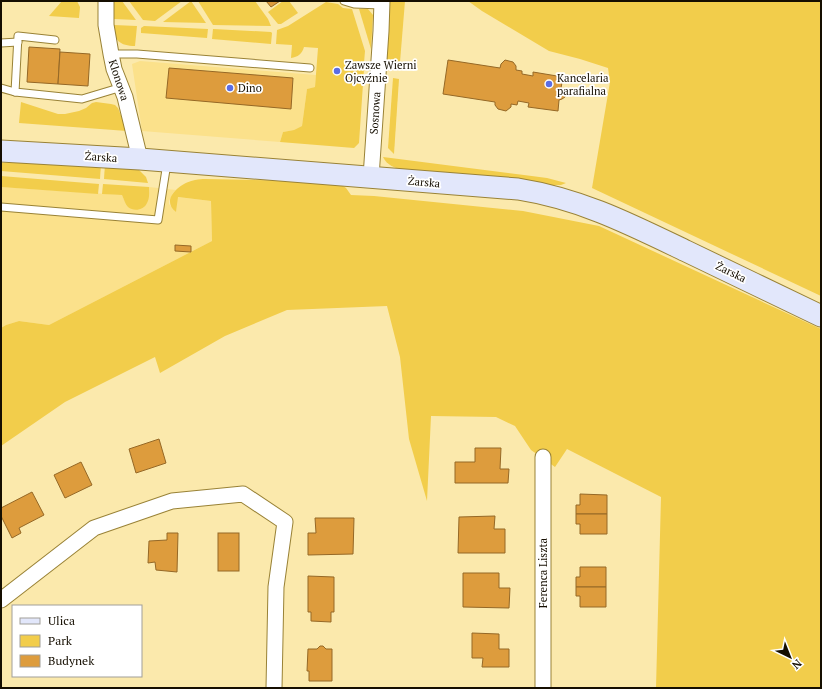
<svg xmlns="http://www.w3.org/2000/svg" width="822" height="689" viewBox="0 0 822 689" font-family="'PT Serif',serif">
<style>
.built{fill:#fbe18b}
.green{fill:#f2cd4b}
.building{fill:#dd9c3d;stroke:#956826}
.lines{fill:none;stroke-linecap:round;stroke-linejoin:round}
.lane-casing{stroke:#998236;stroke-width:9}
.street-casing{stroke:#998236;stroke-width:17}
.secondary-casing{stroke:#998236;stroke-width:23}
.lane{stroke:#fff;stroke-width:7}
.street{stroke:#fff;stroke-width:15}
.secondary{stroke:#e2e7fb;stroke-width:21}
.poi-dot{fill:#5b6de4;stroke:#fff;stroke-width:1.5}
.labels{text-anchor:middle;stroke-width:3.5;stroke-linejoin:round;paint-order:stroke}
.poi-label{font-size:11px;fill:#150e00;stroke:#fff;text-anchor:start}
.street-label{font-size:11px;fill:#150e00;stroke:#fff}
</style>
<rect width="100%" height="100%" fill="#fbe9ac"/>
<!-- built -->
<g class="built">
<polygon points="140,61 316,75 315,87 307,89 302,126 294,130 283,132 280,142 142,131 132,64"/>
<polygon points="1,187 122,195 125,202 130,208 149,192 149,187 176,190 173,193 169,201 169,204 176,212 177,197 211,201 212,241 49,325 19,321 6,325 1,328"/>
</g>
<!-- green -->
<g class="green">
<polygon points="62,1 77,1 80,7 79,18 49,16"/>
<polygon points="114,1 122,1 136,20 114,19"/>
<polygon points="129,1 182,1 155,21 143,20"/>
<polygon points="191,1 206,23 163,22"/>
<polygon points="198,1 255,1 268,19 271,26 213,25"/>
<polygon points="283,1 289,1 298,13 281,24 278,24 268,12"/>
<polygon points="389,1 405,1 400,62 386,61"/>
<polygon points="468,1 821,1 821,296 592,188 610,82 608,68 580,59 549,51 482,11"/>
<path d="M326,2L338,4L343,8L352,9L365,51L364,63H354L351,62H346V70L364,69L359,143L354,148L280,142L283,132L294,130L302,126L307,89L315,87L318,48L304,47C302,54 298,57 291,58L292,45L276,44L277,30L288,26Z"/>
<polygon points="359,9 368,9 373,15 371,49"/>
<path d="M114,25L137,26L135,46C120,46 113,40 114,25Z"/>
<polygon points="144,26 208,29 207,38 141,33 141,28"/>
<polygon points="213,29 271,32 272,33 271,44 212,39"/>
<polygon points="393,78 399,79 394,154 388,148"/>
<polygon points="21,102 58,114 65,114 79,111 86,108 92,103 96,102 111,104 115,105 118,108 127,131 19,123"/>
<path d="M383,157L524,175L547,178L566,183L561,185H549L403,170C394,168 387,165 383,157Z"/>
<polygon points="63,162 101,164 100,179 1,171 1,163"/>
<polygon points="105,164 138,169 146,177 148,183 104,179"/>
<polygon points="1,176 99,184 98,194 1,187"/>
<path d="M205,179L314,181L340,184L346,188L351,195L374,196L523,211L599,226L821,329V688H656L661,497L567,449L555,467L531,450L515,426L496,417L431,416L427,501L409,439L400,357L387,306L287,310L225,336L160,373L155,357L65,402L1,446V328L6,325L19,321L49,325L212,241L211,201L178,197L176,212C159,199 182,182 195,180C199,179 202,179 205,179Z"/>
<path d="M103,184L149,187C149,192 150,198 147,203C144,210 134,212 128,207C125,204 124,199 122,195L102,194Z"/>
</g>
<!-- building -->
<g class="building">
<polygon points="266,1 280,1 271,7"/>
<polygon points="29,47 60,49 58,84 27,82"/>
<polygon points="60,52 90,54 88,86 58,84"/>
<polygon points="448,60 500,68 501,64 505,60 513,62 516,66 516,70 522,71 522,74 533,76 533,72 563,77 561,88 564,90 566,94 565,97 562,99 559,100 558,111 528,107 529,103 518,101 517,105 511,104 511,107 506,111 498,109 495,105 495,102 443,94"/>
<polygon points="169,68 293,78 291,109 166,98"/>
<polygon points="175,245 191,246 191,252 175,251"/>
<polygon points="159,439 166,463 136,473 129,449"/>
<polygon points="475,448 501,448 500,469 509,469 508,483 455,483 455,462 475,462"/>
<polygon points="81,462 92,485 65,498 54,475"/>
<polygon points="32,492 44,515 19,528 21,533 12,538 1,516 1,508"/>
<polygon points="580,494 607,495 607,514 576,514 576,505 580,505"/>
<polygon points="576,514 607,514 607,534 580,534 580,524 576,524"/>
<polygon points="495,516 494,529 505,529 505,553 458,553 459,517"/>
<polygon points="315,518 354,518 353,554 308,555 308,533 316,533"/>
<polygon points="167,533 178,533 177,572 156,570 155,562 148,563 149,541 167,540"/>
<rect x="218" y="533" width="21" height="38"/>
<polygon points="580,567 606,567 606,587 576,587 576,577 580,577"/>
<polygon points="463,573 499,573 499,588 510,588 509,608 463,607"/>
<polygon points="308,576 334,577 334,612 331,612 331,622 311,621 311,612 308,612"/>
<polygon points="576,587 606,587 606,607 580,607 580,596 576,596"/>
<polygon points="472,633 499,634 499,649 509,649 509,667 482,667 483,658 472,658"/>
<polygon points="320,646 323,646 326,649 332,649 332,681 309,681 309,671 307,671 308,649 317,649"/>
</g>
<g class="lines">
<!-- lane casing -->
<g class="lane-casing">
<g id="lane">
<polyline points="344,1 354,4 382,5"/>
<polyline points="55,40 18,36 15,92 82,99 122,87"/>
<polyline points="1,43 18,42"/>
<polyline points="111,54 137,54 310,68"/>
<polyline points="1,88 15,92"/>
<polyline points="1,207 158,220 167,163"/>
</g>
</g>
<!-- street casing -->
<g class="street-casing">
<g id="street">
<polyline points="106,1 106,25 111,54 114,69 125,97 140,159"/>
<polyline points="371,177 381,31 382,1"/>
<polyline points="543,457 543,688"/>
<polyline points="1,600 94,528 172,501 243,494 285,522 276,587 274,688"/>
</g>
</g>
<!-- secondary casing -->
<g class="secondary-casing">
<path id="secondary" d="M1,151L140,159L518,189C581,199 630,224 686,251C731,273 776,294 821,316"/>
</g>
<!-- lane -->
<use href="#lane" class="lane"/>
<!-- street -->
<use href="#street" class="street"/>
<!-- secondary -->
<use href="#secondary" class="secondary"/>
</g>
<!-- markers -->
<g class="poi-dot">
<circle cx="337" cy="71" r="4"/>
<circle cx="549" cy="84" r="4"/>
<circle cx="230" cy="88" r="4"/>
</g>
<g class="labels">
<!-- poi labels -->
<g class="poi-label">
<text x="345" y="69">Zawsze Wierni<tspan x="345" dy="13">Ojcyźnie</tspan></text>
<text x="557" y="82">Kancelaria<tspan x="557" dy="13">parafialna</tspan></text>
<text x="238" y="92">Dino</text>
</g>
<!-- street labels -->
<g class="street-label">
<text transform="translate(119 80) rotate(72)" y="4">Klonowa</text>
<text transform="translate(375 113) rotate(-86)" y="4">Sosnowa</text>
<text transform="translate(101 157) rotate(4)" y="4">Żarska</text>
<text transform="translate(424 182) rotate(5)" y="4">Żarska</text>
<text transform="translate(731 272) rotate(26)" y="4">Żarska</text>
<text transform="translate(543 573) rotate(-90)" y="4">Ferenca Liszta</text>
</g>
</g>
<!-- border -->
<rect width="822" height="689" fill="none" stroke="#150e00" stroke-width="4"/>
<!-- legend -->
<rect x="12" y="605" width="130" height="72" fill="#ffffff" stroke="#a19f99"/>
<rect x="20" y="618" width="20" height="6" fill="#e2e7fb" stroke="#a19f99"/>
<text x="48" y="625" font-size="12" fill="#150e00">Ulica</text>
<rect x="20" y="635" width="20" height="12" fill="#f2cd4b" stroke="#a19f99"/>
<text x="48" y="645" font-size="12" fill="#150e00">Park</text>
<rect x="20" y="655" width="20" height="12" fill="#dd9c3d" stroke="#a19f99"/>
<text x="48" y="665" font-size="12" fill="#150e00">Budynek</text>
<!-- north arrow -->
<g transform="translate(790 657) rotate(137)" stroke="#ffffff" stroke-width="3" paint-order="stroke">
<path d="M0-3L7 15L0 10L-7 15Z" fill="#150e00"/>
<text y="-6" font-size="11" font-weight="bold" text-anchor="middle" fill="#150e00">N</text>
</g>
</svg>
